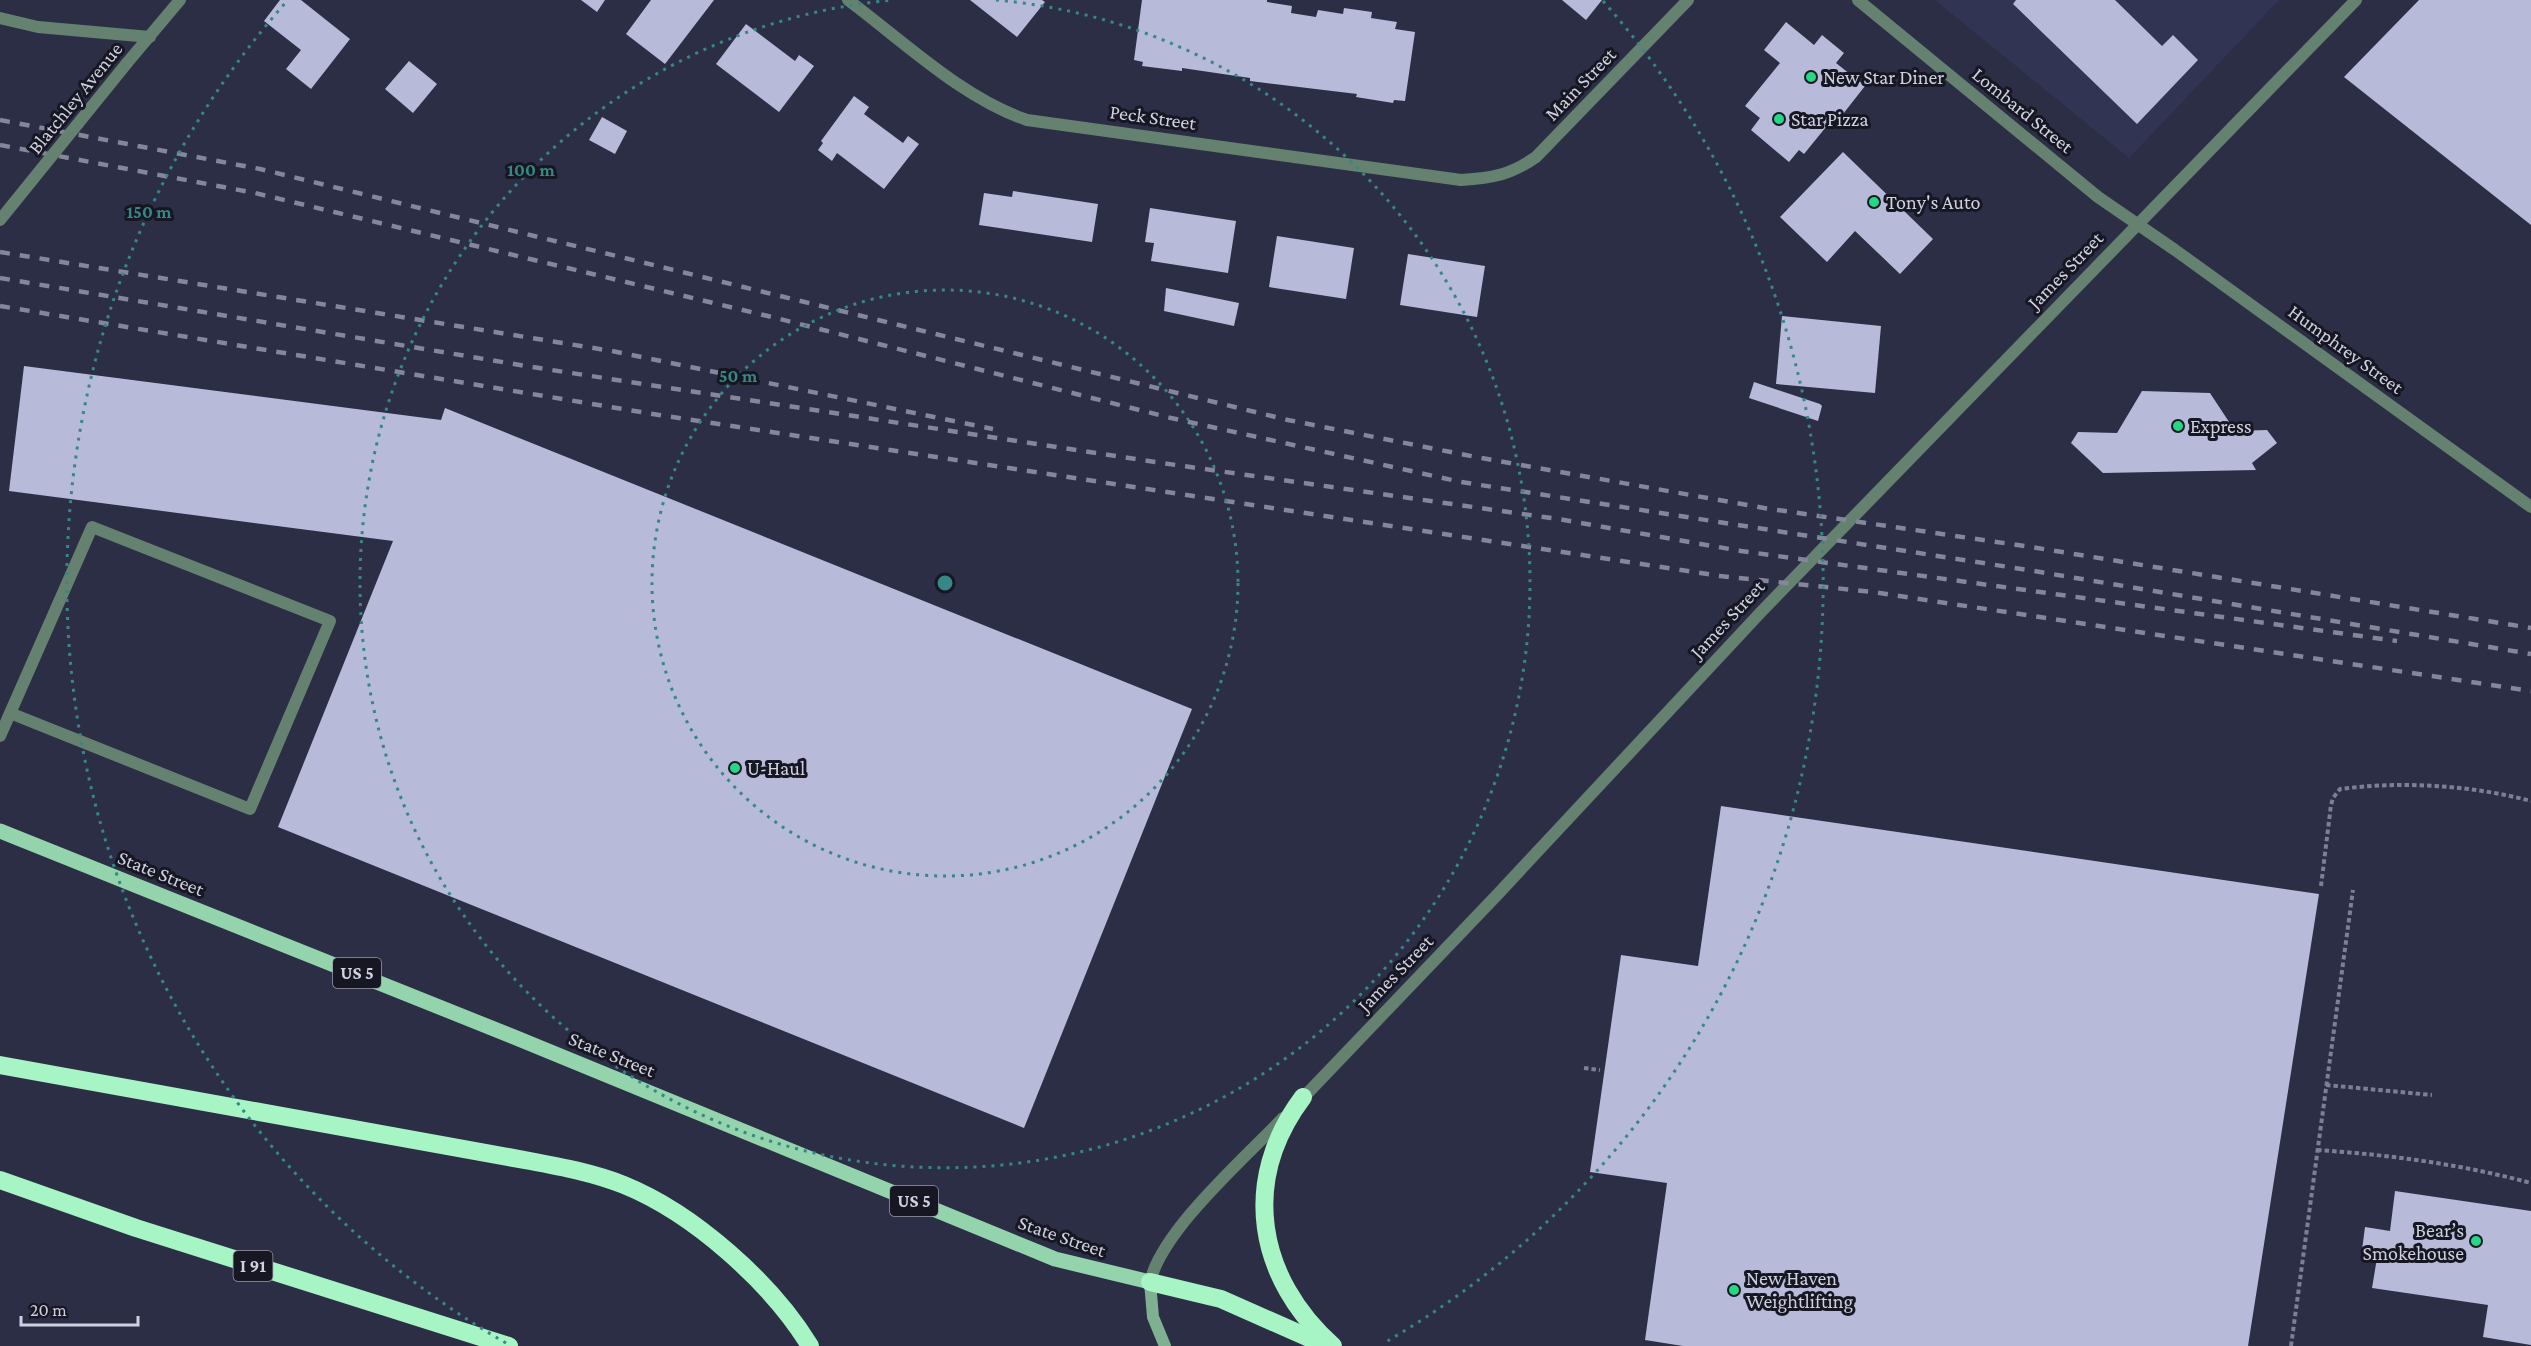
<svg xmlns="http://www.w3.org/2000/svg" width="2531" height="1346" viewBox="0 0 2531 1346" font-family="'Crimson Pro',serif">
<style>
.built{fill:#323453}
.building{fill:#b7bad9}
.lines{fill:none;stroke-linecap:round;stroke-linejoin:round}
.path{stroke:#7d7f93;stroke-width:4;stroke-dasharray:4.5 3;stroke-linecap:butt}
.service{stroke:#64826f;stroke-width:12}
.minor{stroke:#64826f;stroke-width:12}
.tertiary{stroke:#64826f;stroke-width:12}
.secondary{stroke:#7fb091;stroke-width:12}
.primary{stroke:#94d4ac;stroke-width:15}
.motorway{stroke:#a7f4c4;stroke-width:18}
.rail{stroke:#84869a;stroke-width:4.5;stroke-dasharray:10 10;stroke-linecap:butt}
.minor-bridge{stroke:#64826f;stroke-width:12}
.ring{fill:none;stroke:#358885;stroke-width:3;stroke-dasharray:3 6}
.poi-dot{fill:#24d886;stroke:#161722;stroke-width:2}
.labels{text-anchor:middle;stroke-width:6;stroke-linejoin:round;paint-order:stroke}
.shield{fill:#161722;stroke:#9899a8;stroke-width:1.5}
.shield-label{font-size:18px;font-weight:bold;fill:#cfd1e1}
.poi-label{font-size:20px;fill:#cfd1e1;stroke:#161722;text-anchor:start}
.street-label{font-size:20px;fill:#cfd1e1;stroke:#161722}
.centre{fill:#358885;stroke:#161722;stroke-width:3}
.ring-label{font-size:18px;text-anchor:middle;font-weight:bold;fill:#358885;stroke:#161722;stroke-width:6;stroke-linejoin:round;paint-order:stroke}
</style>
<rect width="100%" height="100%" fill="#2c2e46"/>
<!-- built -->
<polygon class="built" points="1935,0 2279,0 2129,158"/>
<!-- building -->
<g class="building">
<polygon points="280,0 301,0 350,39 311,89 286,69 301,50 264,21"/>
<polygon points="581,0 605,0 597,12"/>
<polygon points="651,0 714,0 665,64 626,34"/>
<polygon points="970,0 1042,0 1045,2 1017,37"/>
<polygon points="1142,0 1267,0 1267,2 1292,6 1291,13 1316,17 1318,10 1343,14 1344,8 1372,12 1371,18 1397,22 1395,29 1415,32 1405,101 1394,100 1393,103 1356,97 1357,94 1250,81 1250,78 1182,68 1182,71 1142,66 1143,62 1134,60"/>
<polygon points="1562,0 1602,0 1586,20"/>
<polygon points="2016,0 2115,0 2162,46 2173,35 2198,60 2137,124 2013,4"/>
<polygon points="2419,0 2531,0 2531,225 2344,77"/>
<polygon points="1786,22 1814,45 1822,35 1844,53 1836,63 1865,86 1843,114 1839,111 1804,154 1799,150 1789,162 1751,130 1760,118 1745,106 1780,63 1764,50"/>
<polygon points="746,24 795,61 799,55 814,66 779,112 716,64"/>
<polygon points="409,61 437,84 413,113 385,89"/>
<polygon points="854,96 869,107 864,114 903,143 908,136 919,144 884,189 837,153 832,161 818,150 823,143 821,141"/>
<polygon points="602,117 627,131 615,154 589,140"/>
<polygon points="1843,152 1933,239 1900,274 1855,231 1827,262 1780,217"/>
<polygon points="1013,191 1098,204 1092,242 979,225 984,193 1012,197"/>
<polygon points="1150,208 1236,221 1228,273 1151,261 1154,243 1145,242"/>
<polygon points="1277,236 1354,248 1346,299 1269,287"/>
<polygon points="1408,254 1485,266 1477,317 1400,305"/>
<polygon points="1166,288 1239,303 1234,326 1164,311"/>
<polygon points="1782,316 1881,326 1875,393 1776,384"/>
<polygon points="24,366 441,420 445,408 1192,709 1024,1128 278,827 393,541 9,491"/>
<polygon points="1754,382 1820,404 1822,406 1818,421 1749,398"/>
<polygon points="2142,391 2210,393 2235,431 2267,430 2277,443 2252,463 2256,470 2103,473 2071,443 2078,432 2117,433"/>
<polygon points="1721,806 2319,894 2248,1346 1683,1346 1645,1340 1667,1183 1590,1172 1621,955 1698,966"/>
<polygon points="2395,1191 2531,1211 2531,1345 2483,1337 2488,1305 2372,1288 2378,1252 2362,1250 2365,1227 2390,1231"/>
</g>
<g class="lines">
<!-- path -->
<g class="path">
<path d="M2321,886L2331,805L2333,798L2340,789C2403,781 2470,785 2531,801"/>
<polyline points="1584,1068 1600,1070"/>
<polyline points="2326,1085 2432,1095"/>
<path d="M2317,1150C2391,1155 2460,1164 2531,1183"/>
<polyline points="2291,1346 2353,890"/>
</g>
<!-- service -->
<g class="service">
<polyline points="0,18 38,27 150,37"/>
<polyline points="0,736 92,527 330,621 250,809 10,713"/>
</g>
<!-- minor -->
<g class="minor">
<path d="M848,0C903,41 962,98 1027,120L1461,180C1493,178 1510,175 1536,157L1688,0"/>
<polyline points="127,63 180,0"/>
</g>
<!-- tertiary -->
<g class="tertiary">
<polyline points="1858,0 2098,197 2175,250 2531,507"/>
<polyline points="1300,1101 1497,895 1761,612 2356,0"/>
<path d="M1150,1282C1162,1230 1245,1158 1283,1118"/>
</g>
<!-- secondary -->
<polyline class="secondary" points="1150,1282 1153,1317 1165,1346"/>
<!-- primary -->
<polyline class="primary" points="0,831 514,1037 1055,1259 1150,1282"/>
<!-- motorway -->
<g class="motorway">
<path d="M0,1065L530,1161C562,1167 594,1173 624,1185C693,1213 771,1282 810,1346"/>
<path d="M1303,1097C1240,1181 1257,1278 1333,1346"/>
<polyline points="0,1180 136,1228 509,1346"/>
<polyline points="1150,1282 1221,1299 1325,1345"/>
</g>
<!-- rail -->
<g class="rail">
<polyline points="0,120 260,169 1288,420 1476,457 1764,508 2031,547 2531,628"/>
<polyline points="0,145 255,193 776,318 1171,418 1461,482 2028,570 2531,654"/>
<polyline points="0,252 612,351 993,429"/>
<polyline points="0,278 532,367 1155,462 1558,519 1741,551 2397,641"/>
<polyline points="0,306 659,415 1720,576 1873,592 2531,691"/>
</g>
<!-- minor-bridge -->
<polyline class="minor-bridge" points="0,220 127,63"/>
</g>
<!-- distance rings -->
<g class="ring">
<circle cx="945" cy="583" r="293"/>
<path d="M996 0A585 585 0 1 1 894 0"/>
<path d="M506 1343A878 878 0 0 1 287 1M1603 1A878 878 0 0 1 1384 1343"/>
</g>
<!-- markers -->
<g class="poi-dot">
<circle cx="1811" cy="77" r="6"/>
<circle cx="1779" cy="119" r="6"/>
<circle cx="1874" cy="202" r="6"/>
<circle cx="2178" cy="426" r="6"/>
<circle cx="735" cy="768" r="6"/>
<circle cx="2476" cy="1241" r="6"/>
<circle cx="1734" cy="1290" r="6"/>
</g>
<g class="labels">
<!-- shield labels -->
<g class="shield">
<rect x="333" y="958" width="48" height="30" rx="4.5"/>
<rect x="890" y="1186" width="48" height="30" rx="4.5"/>
<rect x="233.5" y="1251" width="39" height="30" rx="4.5"/>
</g>
<g class="shield-label">
<text x="357" y="979">US 5</text>
<text x="914" y="1207">US 5</text>
<text x="253" y="1272">I 91</text>
</g>
<!-- poi labels -->
<g class="poi-label">
<text x="1823" y="84">New Star Diner</text>
<text x="1791" y="126">Star Pizza</text>
<text x="1886" y="209">Tony's Auto</text>
<text x="2190" y="433">Express</text>
<text x="747" y="775">U-Haul</text>
<text x="2464" y="1237" text-anchor="end">Bear’s<tspan x="2464" dy="23">Smokehouse</tspan></text>
<text x="1746" y="1285">New Haven<tspan x="1746" dy="23">Weightlifting</tspan></text>
</g>
<!-- street labels -->
<g class="street-label">
<text transform="translate(1580 84) rotate(-46)" y="7">Main Street</text>
<text transform="translate(75 98) rotate(-51)" y="7">Blatchley Avenue</text>
<text transform="translate(2023 110) rotate(39)" y="7">Lombard Street</text>
<text transform="translate(1153 117) rotate(8)" y="7">Peck Street</text>
<text transform="translate(2065 270) rotate(-46)" y="7">James Street</text>
<text transform="translate(2346 349) rotate(36)" y="7">Humphrey Street</text>
<text transform="translate(1727 619) rotate(-47)" y="7">James Street</text>
<text transform="translate(161 873) rotate(22)" y="7">State Street</text>
<text transform="translate(1395 973) rotate(-46)" y="7">James Street</text>
<text transform="translate(612 1054) rotate(22)" y="7">State Street</text>
<text transform="translate(1062 1236) rotate(19)" y="7">State Street</text>
</g>
</g>
<circle cx="945" cy="583" r="9" class="centre"/>
<g class="ring-label">
<text x="531" y="176">100 m</text>
<text x="149" y="218">150 m</text>
<text x="738" y="382">50 m</text>
</g>
<!-- scale -->
<path d="M21 1316v9h117v-9" fill="none" stroke="#cfd1e1" stroke-width="3"/>
<text x="30" y="1316" font-size="18" fill="#cfd1e1" stroke="#161722" stroke-width="4.5" paint-order="stroke">20 m</text>
</svg>
